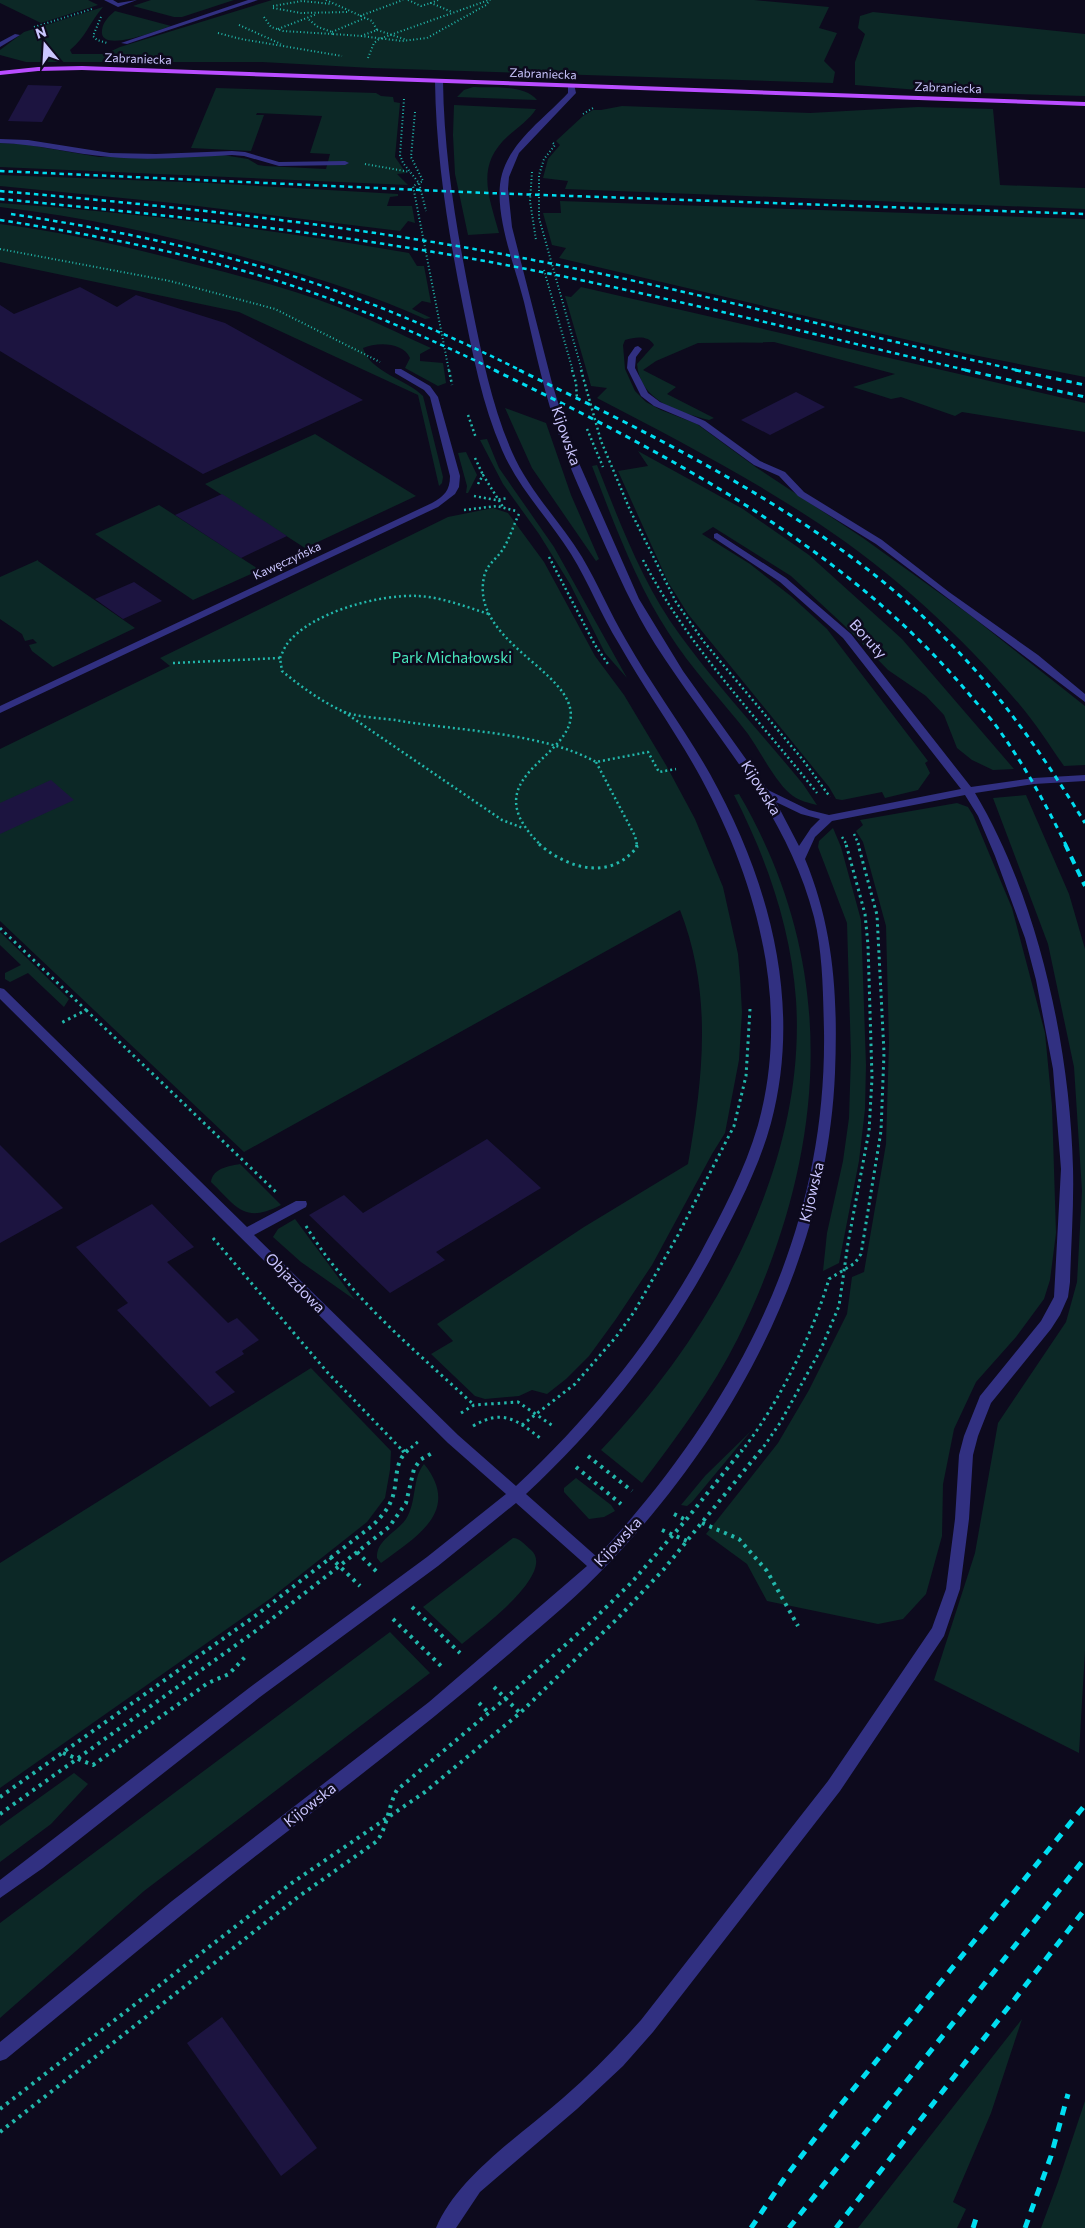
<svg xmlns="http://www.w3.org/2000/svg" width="1085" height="2228" viewBox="0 0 1085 2228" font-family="Commissioner,sans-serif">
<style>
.green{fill:#0c2826}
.building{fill:#1c1440}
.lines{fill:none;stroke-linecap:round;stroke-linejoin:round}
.path-far3{stroke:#22b7ab;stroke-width:2;stroke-dasharray:1 2.5;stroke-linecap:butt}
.path-far2{stroke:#22b7ab;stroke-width:2.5;stroke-dasharray:2 3;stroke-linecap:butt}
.path-far1{stroke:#22b7ab;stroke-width:3;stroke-dasharray:2.5 4;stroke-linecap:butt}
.path{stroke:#22b7ab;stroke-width:4;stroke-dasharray:3 5;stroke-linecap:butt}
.minor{fill:#313081;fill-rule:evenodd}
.major{fill:#b94dff;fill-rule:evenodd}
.rail-far3{stroke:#00def1;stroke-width:2.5;stroke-dasharray:4.5 4;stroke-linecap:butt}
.rail-far2{stroke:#00def1;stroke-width:3;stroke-dasharray:5.5 5;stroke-linecap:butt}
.rail-far1{stroke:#00def1;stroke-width:4;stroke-dasharray:8 6;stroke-linecap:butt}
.rail{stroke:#00def1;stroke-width:5;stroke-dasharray:9 8;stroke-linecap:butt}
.labels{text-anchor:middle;stroke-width:5;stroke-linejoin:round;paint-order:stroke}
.far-street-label{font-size:12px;fill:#cbc6ff;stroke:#0d0a1d}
.street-label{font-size:15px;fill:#cbc6ff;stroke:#0d0a1d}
.park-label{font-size:15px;fill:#48e9bd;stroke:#0d0a1d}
</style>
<rect width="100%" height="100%" fill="#0d0a1d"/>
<!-- green -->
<g class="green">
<polygon points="88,0 98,5 41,23 0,3 0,0"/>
<polygon points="151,0 234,0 182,17 174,17 133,6"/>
<path d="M272,0H754L829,7L819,28L837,33L824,61L835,72L833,83L372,68L262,62H26L0,55V50L24,32L103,7C89,23 86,37 70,50L72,54H105L120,47Z"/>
<path d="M115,11L171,26C161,29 98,55 102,30C103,22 109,16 115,11Z"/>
<polygon points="873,12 1085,34 1085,96 944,92 855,85 855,62 865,34 858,28 860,16"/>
<path d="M473,87C492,88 524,84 537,100L457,97L464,90Z"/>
<polygon points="216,88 376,93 381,96 393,97 394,102 400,103 395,157 406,173 397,174 408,185 0,167 0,143 23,144 99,157 223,155 248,159 258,165 265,166 326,169 330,154 310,153 322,116 257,113 256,115 264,115 251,151 191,148"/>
<path d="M454,105L536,109C530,119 518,127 508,136C475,166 489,196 499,233L468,235L455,174L453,135Z"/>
<polygon points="622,106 810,113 918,107 993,109 1000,185 1085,188 1085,209 565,189 568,181 543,178 548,159 560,145 556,141 583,116 593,110 601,110"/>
<polygon points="0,175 208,183 398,194 398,196 390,197 387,206 412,206 415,223 408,221 400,231 173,203 0,186"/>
<polygon points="560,201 1085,219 1085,377 968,354 559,258 566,248 552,245 543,213 561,213"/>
<path d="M0,203C137,213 274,229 409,253L417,266H424L431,303L422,301L412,309L431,318L425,319C377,297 326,281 275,266C185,239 93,218 0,207Z"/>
<path d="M0,224C65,232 129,247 193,264C242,276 290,289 338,307C370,319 400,334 431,348L420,354V361L443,363L446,383L438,386L405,368L410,358C403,342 377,342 363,348C370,372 406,379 423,396L443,477L442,483L439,486L418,395L239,312L0,262Z"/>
<path d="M581,287L1085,403V432L962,412L955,416L901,397L891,399L853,387L895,374L774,342L698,343L656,361L643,370L676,387L667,394L714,418L709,420C678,412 640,401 637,364L654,345C648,335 636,337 625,340L623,345L625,369L635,391L646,402L661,410L697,424L757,468L863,538L970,615L1085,706V765L1064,766C1050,746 1036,724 1020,705C962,636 893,573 818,523C747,476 672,437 597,398L607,388L591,386L565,296L571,297Z"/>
<polygon points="505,408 546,423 571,495 599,559 596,561 532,468"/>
<polygon points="315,434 416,496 305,548 205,484"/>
<polygon points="487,439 499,468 554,547 627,678 605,653 570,584 539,534 503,484 480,440"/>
<polygon points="638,451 743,509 809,555 902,639 1014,769 993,770 972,760 957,748 944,715 926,696 888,670 846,627 791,576 713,527 702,534 750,564 792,597 827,629 928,761 925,763 930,773 918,790 885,798 882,792 842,800 836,799 829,787 688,614 668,582 618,471 648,466"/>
<polygon points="466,452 477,475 468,493 466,493 467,486 458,453"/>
<path d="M597,465C620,523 643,585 680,635C718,687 762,734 803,784L817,805C809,803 800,801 793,796C777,785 760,751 748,734C722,700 691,669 668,632C636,583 613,521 592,466Z"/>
<polygon points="159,505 260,570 193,600 95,534"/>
<path d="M493,508L508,513L544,562L595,656L624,695L666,765L695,819L723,887L738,954L740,977L742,1012L739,1060L725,1133L712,1154L652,1265L616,1319L589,1356L566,1379L547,1394L532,1390L519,1396L485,1399L475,1396L431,1354L453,1341L437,1324L584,1227L688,1164C703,1078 713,994 680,910L244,1152L0,921V749L170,666L160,658L448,517Z"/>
<polygon points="38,560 38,561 135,628 53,667 32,651 29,645 37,643 33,639 25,641 22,634 0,619 0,577"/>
<path d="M739,794C843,971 826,1159 738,1338C712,1390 677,1437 642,1483L601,1450C712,1334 807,1166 796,1000C791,928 767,859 734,795Z"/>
<polygon points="1026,795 1069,894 1085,949 1085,1651 1079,1753 934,1680 975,1553 998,1423 1066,1322 1077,1282 1082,1191 1074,1067 1048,944 993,798"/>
<polygon points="957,803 968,807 973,815 1012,908 1045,1033 1052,1106 1056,1233 1050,1280 1044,1299 1016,1337 976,1382 954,1429 943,1484 942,1536 926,1594 903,1619 878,1624 767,1601 747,1564 706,1534 778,1443 809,1390 847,1314 852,1277 864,1272 886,1144 889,1043 886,926 863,842 856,831 863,825 860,820"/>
<polygon points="833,828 841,847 861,920 866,1065 865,1109 859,1161 839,1263 823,1271 827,1233 843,1161 849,1118 851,1056 847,923 818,847 819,841"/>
<polygon points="0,932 69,999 64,1007 28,973 10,982 5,979 5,973 21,965 0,945"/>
<path d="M240,1164L281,1205C244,1224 237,1207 211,1182C213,1168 229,1166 240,1164Z"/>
<polygon points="295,1219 355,1300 301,1262 273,1237 278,1229"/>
<polygon points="311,1368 391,1451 390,1470 385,1498 367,1522 271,1598 0,1788 0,1563"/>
<polygon points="751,1431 692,1502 687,1506 681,1505 705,1476"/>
<path d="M424,1464C462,1511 416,1537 381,1563L377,1558C376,1540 396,1533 406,1519C417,1502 412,1478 424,1464Z"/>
<polygon points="576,1478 611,1505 615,1511 604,1517 589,1519 564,1492 564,1488"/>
<path d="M513,1538C520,1538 525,1545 531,1550C557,1573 478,1631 462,1644L423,1607Z"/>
<polygon points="390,1632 430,1673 144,1891 0,2018 0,1923"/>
<polygon points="74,1773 88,1784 51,1824 0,1862 0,1826"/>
<polygon points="1022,2019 991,2113 953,2202 966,2209 957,2228 858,2228"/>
<polygon points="1085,2101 1085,2228 1041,2228 1058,2182"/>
</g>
<!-- building -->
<g class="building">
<polygon points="28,85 62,86 42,122 8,121"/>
<polygon points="80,287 117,307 136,295 225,323 363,400 203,474 0,351 0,305 14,314"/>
<polygon points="796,392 825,407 770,435 741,420"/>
<polygon points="222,494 258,517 287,536 241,558 175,515"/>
<polygon points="134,582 162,601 123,619 95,599"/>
<polygon points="51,780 74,800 0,834 0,803"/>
<polygon points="487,1139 541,1188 436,1252 445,1260 390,1293 309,1215 344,1195 363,1213"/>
<polygon points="0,1145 63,1208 0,1243"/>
<polygon points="152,1204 194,1247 167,1262 228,1323 237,1318 259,1340 242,1351 244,1354 215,1372 235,1392 210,1407 117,1310 128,1303 76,1247"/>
<polygon points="222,2017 317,2148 281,2176 187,2043"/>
</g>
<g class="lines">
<!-- path-far3 -->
<g class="path-far3">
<polyline points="326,0 372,21 377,30 361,36 332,34"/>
<polyline points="408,0 421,6 431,3"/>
<polyline points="438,0 431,3 452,12"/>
<polyline points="273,6 302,1 332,4"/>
<polyline points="273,8 301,13 348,12"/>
<polyline points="360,16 403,0"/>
<polyline points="101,17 93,36 97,40 107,43"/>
<polyline points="264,17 271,27 283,31 332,34 332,32 318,27 308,19"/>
<polyline points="239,25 281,44"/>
<polyline points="34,27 92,9"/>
<polyline points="278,29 317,14"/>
<polyline points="377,30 407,40"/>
<polyline points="332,32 365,18"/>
<polyline points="218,33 241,39 342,56"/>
<polyline points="361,36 402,41 427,38 486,5 490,0"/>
<polyline points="368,58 374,43 379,39 489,0"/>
<polyline points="404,99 400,155 403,163 419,183 426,211"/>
<polyline points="415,112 411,157 423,181 413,186 449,371"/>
<polyline points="583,114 595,107"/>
<polyline points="553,143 555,145 544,159 539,175 539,218 582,371"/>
<polyline points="365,164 410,172"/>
<polyline points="532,172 530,201 536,240"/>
<polyline points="0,249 170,281 275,309 380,362"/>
<polyline points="544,270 573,371"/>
</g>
<!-- path-far2 -->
<g class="path-far2">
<polyline points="449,370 452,385"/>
<polyline points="572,370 576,383 577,400"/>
<polyline points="581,370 601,441 630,510 676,602 704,642 803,760 830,797"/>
<polyline points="468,415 476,438"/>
<polyline points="587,429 603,467"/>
<polyline points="475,458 483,475"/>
<polyline points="478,484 483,475 503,507"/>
<polyline points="474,496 496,500 508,498"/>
<polyline points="464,510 497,506 516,511"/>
<path d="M519,514C513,526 509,541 501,552C495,560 486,566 484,577C469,648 594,676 567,730C551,760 502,778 520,818C525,828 532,837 541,845"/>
<polyline points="549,557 595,645 608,664"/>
<path d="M643,560C689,648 756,716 817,793"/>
<path d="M280,658C282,654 284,648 287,644C311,612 380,594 418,596C442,597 466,607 489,614"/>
<path d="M173,663L280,658L282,671C300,686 321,701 342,711C355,717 380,718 395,720C457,731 542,732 596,762L648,752L659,772L676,769"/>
<polyline points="344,712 502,820 523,828"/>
<polyline points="596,762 635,836 637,845"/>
<polyline points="854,834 859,845"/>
<polyline points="842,837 847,845"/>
</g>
<!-- path-far1 -->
<g class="path-far1">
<path d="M539,844C568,869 610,881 637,847L636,844"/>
<polyline points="0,928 86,1010 61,1023"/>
<polyline points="86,1010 277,1193"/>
<path d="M306,1226C349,1297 414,1349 474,1405"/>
<polyline points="213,1238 328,1373 404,1452"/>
<polyline points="461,1413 474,1405 518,1402 553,1426"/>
<polyline points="522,1425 575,1384 616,1337 634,1312 678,1235 734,1126 746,1076 750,1009"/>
<path d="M473,1426C502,1409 516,1419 540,1438"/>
<polyline points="406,1452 420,1440"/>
<path d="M741,1452C778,1405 812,1336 829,1279L855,1263L861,1254L881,1131L884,1053L877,915L858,844"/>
<polyline points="760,1452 780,1423 821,1349 839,1306 848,1243 869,1131 872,1078 868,945 865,914 846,844"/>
</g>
<!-- path -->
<g class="path">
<polyline points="403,1450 404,1452"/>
<polyline points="588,1456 632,1491"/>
<polyline points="576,1467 621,1504"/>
<polyline points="674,1514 686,1520"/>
<polyline points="702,1523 739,1539 767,1571 798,1626"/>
<polyline points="662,1530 687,1541"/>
<polyline points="357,1552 378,1573"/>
<polyline points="330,1557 360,1586"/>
<polyline points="412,1607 460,1653"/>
<polyline points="393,1619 442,1667"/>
<polyline points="494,1687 520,1713"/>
<polyline points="479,1703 489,1713"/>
<polyline points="63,1753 93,1765 208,1683 229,1674 245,1657"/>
<path d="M0,1797L255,1616L372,1526C379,1519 387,1511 391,1501C399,1484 392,1464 408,1450"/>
<polyline points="0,1814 264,1625 389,1527 406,1503 414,1469 420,1460 434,1452"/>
<polyline points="0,2109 289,1885 425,1792 520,1713 618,1618 664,1569 761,1450"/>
<path d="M0,2132L298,1897L377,1841C388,1826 388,1806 397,1790L498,1705L591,1622L632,1582L686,1520L742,1450"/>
</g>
<!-- minor -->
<g class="minor">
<polygon points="104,0 113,0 118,3 137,0 118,7"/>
<polygon points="248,0 258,0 127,44 121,43"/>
<polygon points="15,34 20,35 0,47 0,42"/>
<path d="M439,79L443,81C444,158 457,232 472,307C482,356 492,406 512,452C529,491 560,521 582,557C598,584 610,613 626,640C652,686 684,728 710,774C769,880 803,1003 771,1123C758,1171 733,1217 710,1260C662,1348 599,1426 526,1494L597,1557C734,1409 827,1237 824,1031C823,993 823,954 814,917C786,809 713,735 655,644C633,609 617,572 600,534C587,504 572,475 562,444C545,398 535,349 524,302C515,266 492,210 502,174C512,140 545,118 568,93V84H574L576,93L519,153L509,177L508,189L512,227L552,383L571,445L639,599L683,671L768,790L809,810L829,815L961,789L843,638L780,582L714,538V534L717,533L786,578L851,634L971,787L1034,778L1085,775V781L1034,784L975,793C1038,898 1070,1047 1073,1168C1074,1206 1071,1244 1070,1282L1068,1297L1060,1315L1051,1329L991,1403L978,1436L973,1455L969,1519L960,1589L944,1636L840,1791L653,2032L623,2066L577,2109L480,2192L456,2228H436C457,2177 522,2134 563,2098C591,2074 616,2048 641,2020L828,1781L932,1628L946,1589L955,1519L959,1455L964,1436L980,1396L1041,1321L1054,1297L1061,1169L1053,1069L1036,980L1025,938L995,856L978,816L965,795L832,821L815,837L805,859C834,929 838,997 835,1073C827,1259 735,1431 608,1564C580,1594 547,1621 516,1648C435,1718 351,1783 266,1848C178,1916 93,1988 6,2059L0,2061V2042L172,1901L429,1702L587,1566L516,1503L438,1566L260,1697L43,1868L0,1898V1880L249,1688L427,1557L506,1494L448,1443L0,999V988L4,989L247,1227L296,1201H306L307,1204L306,1207L254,1235L458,1435L516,1486C589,1418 652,1341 700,1254C722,1213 745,1170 758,1125C791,1006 758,884 701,778C676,732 645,690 619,644C601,615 589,583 571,554C549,519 519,489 502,450C482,404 473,355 463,306C448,231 436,157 435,81ZM776,802L801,814L820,819L811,828L799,846Z"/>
<path d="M0,139L28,140L110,153L156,154L232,151L245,152L279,162L345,161L349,163L345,165L279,166L244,156L232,155C192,157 150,161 110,157C73,154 37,144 0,143Z"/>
<polygon points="638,346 642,349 636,357 635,368 648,393 660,402 705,421 760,461 785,472 804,492 882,540 949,592 1038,655 1085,694 1085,702 876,544 798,496 779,476 754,465 699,425 654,406 641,396 627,368 628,357 635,347"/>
<path d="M395,369H401L430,386L438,397L460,476L459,487L455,494L438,507L0,713V706L432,503C444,496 450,491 450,476L430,397L424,390L395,373Z"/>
</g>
<!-- major -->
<polygon class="major" points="82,66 1085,102 1085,106 82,70 38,71 0,75 0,71 38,67"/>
<!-- rail-far3 -->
<g class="rail-far3">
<polyline points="0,171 487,193 1085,214"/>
<path d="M0,191C172,206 343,224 512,256C683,288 851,333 1021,371"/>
<path d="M0,199C169,215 339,233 506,265C662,295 815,335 970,371"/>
<path d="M11,214C110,229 207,249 302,279C378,304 451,336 522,371"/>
<path d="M0,220C102,236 204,256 302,289C369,312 433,340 497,371"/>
</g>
<!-- rail-far2 -->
<g class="rail-far2">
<path d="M494,370C666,453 845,546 969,694C979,706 990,717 999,730C1025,766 1046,805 1066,845"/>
<path d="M519,370C663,440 827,519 941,634C998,690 1043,755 1085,823"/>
<polyline points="965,370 1085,397"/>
<polyline points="1015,370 1085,385"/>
</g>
<!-- rail-far1 -->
<polyline class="rail-far1" points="1065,844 1085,886"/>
<!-- rail -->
<g class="rail">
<polyline points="751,2228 784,2179 838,2108 1085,1805"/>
<polyline points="789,2228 1085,1858"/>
<polyline points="836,2228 1085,1909"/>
<polyline points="973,2228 977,2215"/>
<polyline points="1025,2228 1051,2156 1068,2094"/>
</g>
</g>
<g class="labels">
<!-- far-street labels -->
<g class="far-street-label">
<text transform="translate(138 59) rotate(2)" y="4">Zabraniecka</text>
<text transform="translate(543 74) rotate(2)" y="4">Zabraniecka</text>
<text transform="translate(948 88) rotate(2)" y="4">Zabraniecka</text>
<text transform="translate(287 561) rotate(-25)" y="4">Kawęczyńska</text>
</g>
<!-- street labels -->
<g class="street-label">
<text transform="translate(566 436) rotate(71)" y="5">Kijowska</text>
<text transform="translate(868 639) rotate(48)" y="5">Boruty</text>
<text transform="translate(761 788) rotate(58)" y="5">Kijowska</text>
<text transform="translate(812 1192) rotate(-76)" y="5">Kijowska</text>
<text transform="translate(295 1283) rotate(45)" y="5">Objazdowa</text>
<text transform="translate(618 1542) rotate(-47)" y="5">Kijowska</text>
<text transform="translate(310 1805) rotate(-38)" y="5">Kijowska</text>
</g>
<!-- park labels -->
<g class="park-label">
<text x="452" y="663">Park Michałowski</text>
</g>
</g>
<!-- north arrow -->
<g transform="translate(45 45) rotate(342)" stroke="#0d0a1d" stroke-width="4" paint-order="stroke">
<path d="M0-4L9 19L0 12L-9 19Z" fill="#cbc6ff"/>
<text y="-8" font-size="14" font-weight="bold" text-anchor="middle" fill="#cbc6ff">N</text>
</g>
</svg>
